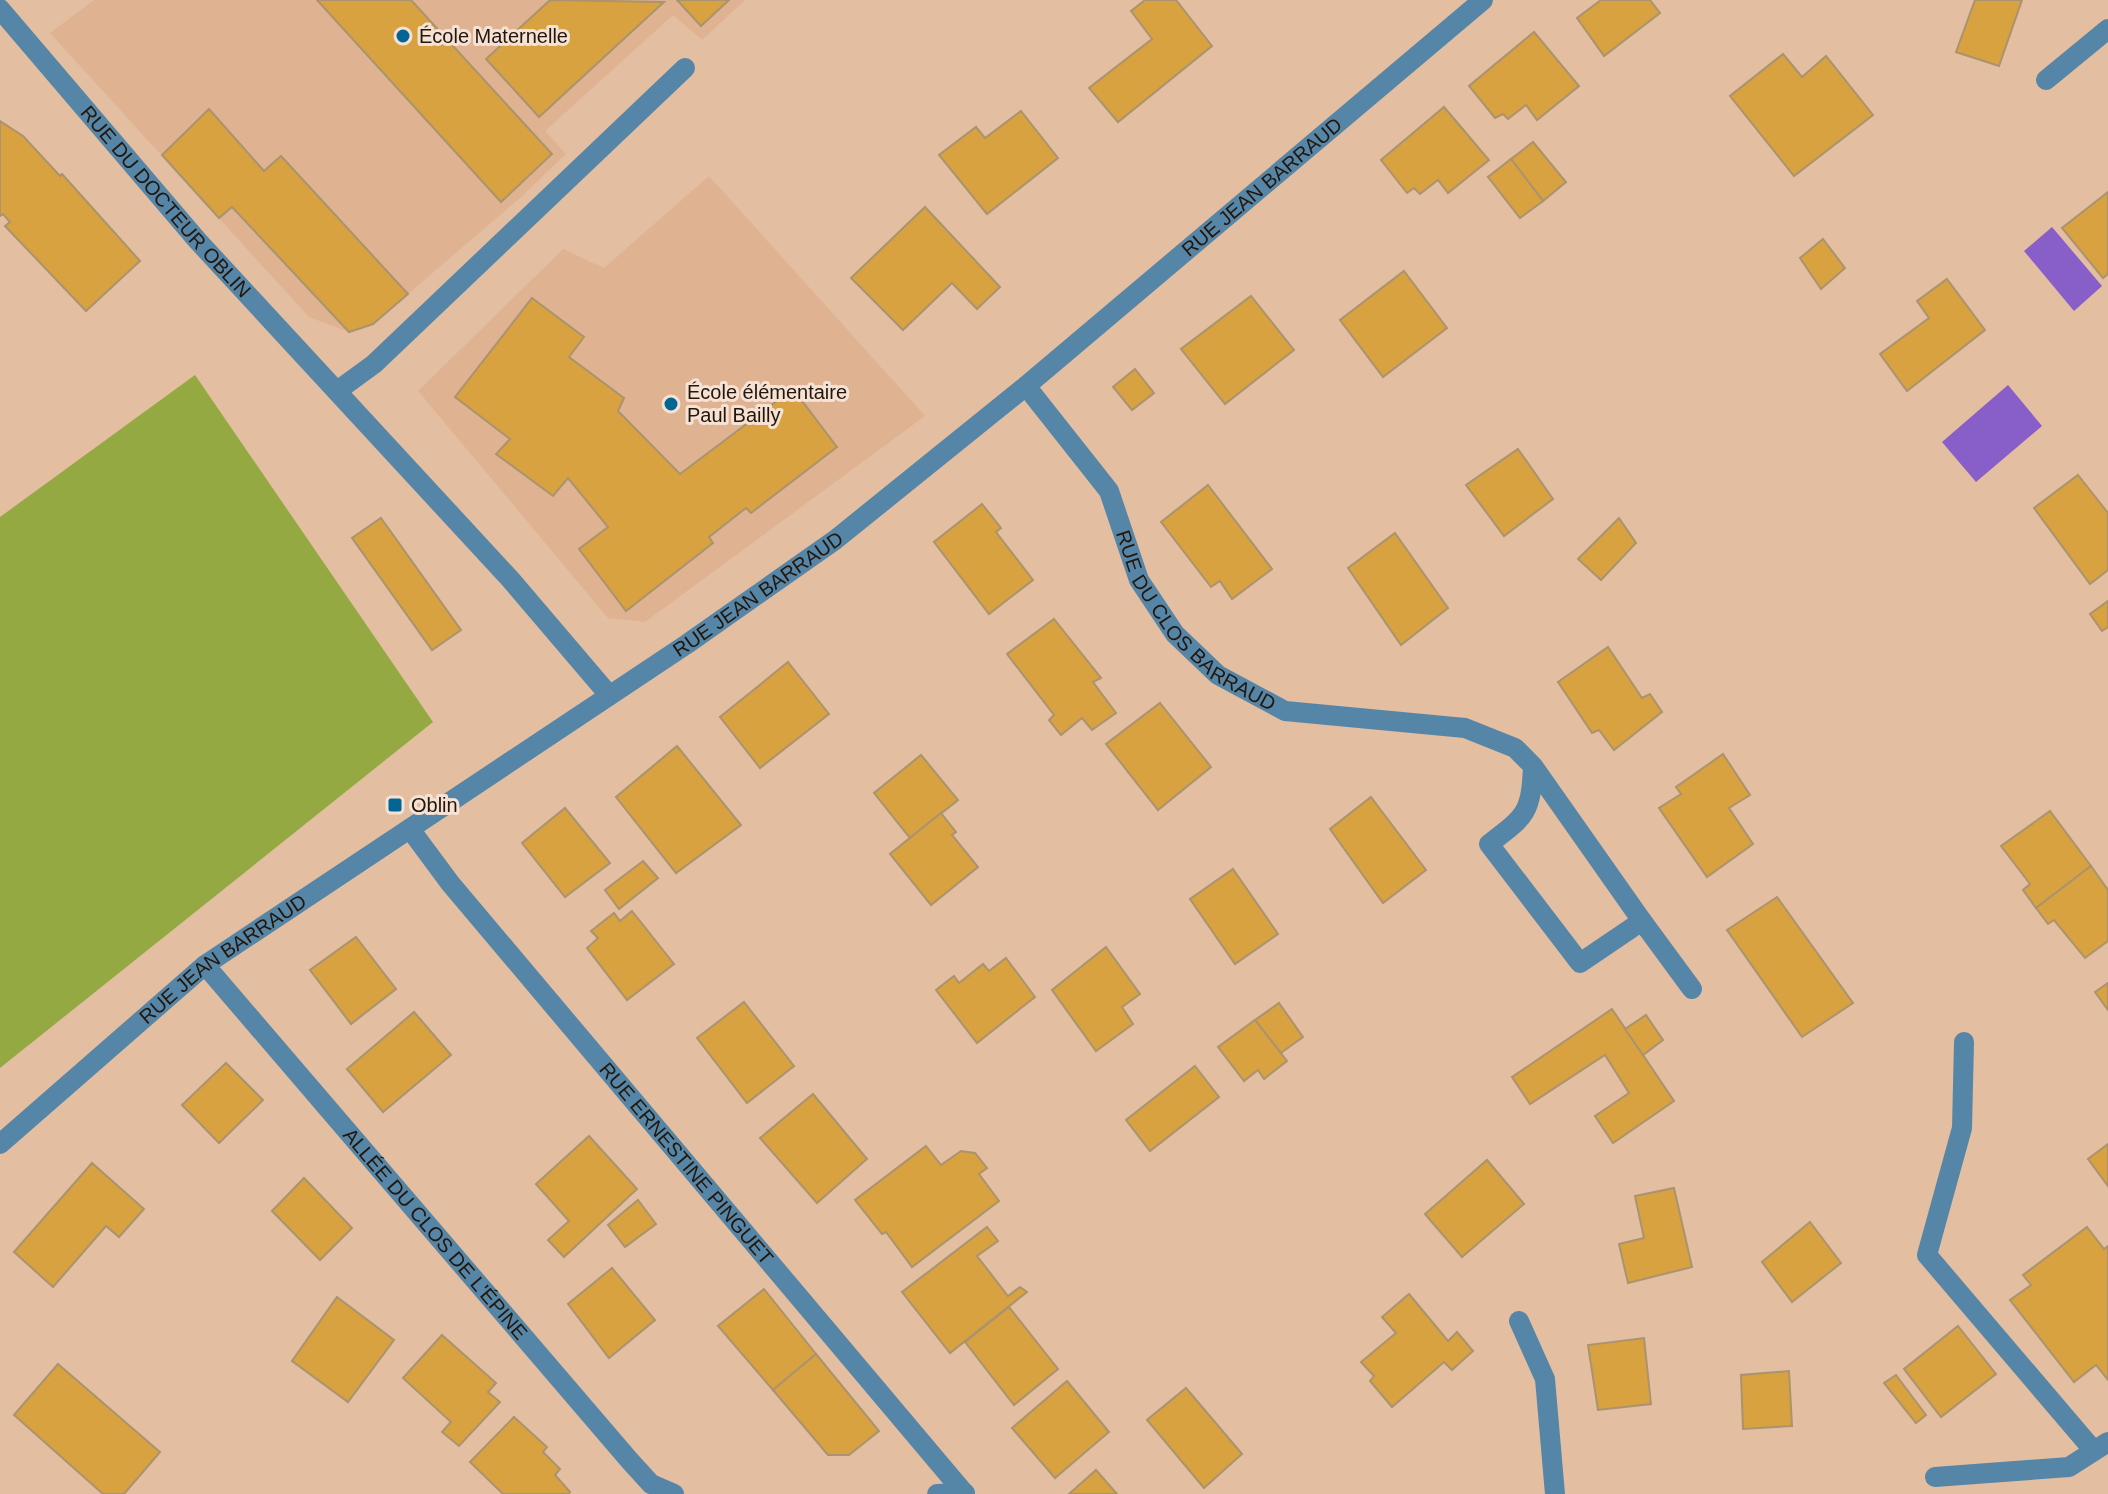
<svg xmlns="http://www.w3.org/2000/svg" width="2108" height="1494" viewBox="0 0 2108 1494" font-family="Helvetica,sans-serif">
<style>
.built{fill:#dfb392}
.green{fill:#95a943}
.water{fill:#885ec9}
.building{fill:#d8a240;stroke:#aa936e;stroke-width:2}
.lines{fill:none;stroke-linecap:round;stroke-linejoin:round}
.lane{stroke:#5686a7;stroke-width:20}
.street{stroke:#5686a7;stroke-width:20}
.poi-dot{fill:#026594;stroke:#f6e2d4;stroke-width:3}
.labels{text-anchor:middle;stroke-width:6;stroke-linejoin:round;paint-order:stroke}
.poi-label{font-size:20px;fill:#23160b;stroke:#f6e2d4;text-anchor:start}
.street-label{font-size:20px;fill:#23160b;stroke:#f6e2d4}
</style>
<rect width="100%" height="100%" fill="#e3bea1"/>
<!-- built -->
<g class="built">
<polygon points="94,0 745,0 702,40 673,15 545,131 566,154 521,197 373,324 349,332 309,317 50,33"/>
<polygon points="709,176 925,416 645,622 608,618 418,391 563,249 604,268"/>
</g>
<!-- green -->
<polygon class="green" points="195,375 433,722 0,1068 0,517"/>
<!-- water -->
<g class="water">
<polygon points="2052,227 2102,286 2074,311 2024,251"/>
<polygon points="2008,385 2042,426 1976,482 1942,442"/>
</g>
<!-- building -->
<g class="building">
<polygon points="317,0 411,0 552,154 501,202"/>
<polygon points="550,0 664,2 539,117 486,59"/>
<polygon points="677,0 729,0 701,26"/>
<polygon points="1145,0 1176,0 1212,46 1118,122 1089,88 1152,39 1131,11"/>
<polygon points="1601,0 1650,0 1660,13 1604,56 1577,18"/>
<polygon points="1975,0 2022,0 1999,66 1956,52"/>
<polygon points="1534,32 1579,86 1537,120 1526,105 1508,119 1503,114 1495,118 1469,86"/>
<polygon points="1783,54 1802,77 1826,56 1873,115 1794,176 1730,96"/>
<polygon points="1444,107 1489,160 1448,193 1438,180 1420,194 1414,188 1407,193 1381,160"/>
<polygon points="209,109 264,171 281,156 408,294 373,324 349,332 232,207 219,218 162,155"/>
<polygon points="1021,111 1058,158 987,214 939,155 976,127 985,138"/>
<polygon points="0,121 23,136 60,176 62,174 140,261 86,311 5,226 10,222 3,214 0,216"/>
<polygon points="1533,142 1566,182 1543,201 1511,159"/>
<polygon points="1511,159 1543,201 1520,218 1488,177"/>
<polygon points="2108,192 2108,274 2103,278 2062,228"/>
<polygon points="925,207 1000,287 977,309 952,283 903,330 851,278"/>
<polygon points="1823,239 1845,268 1821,289 1800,258"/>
<polygon points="1404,271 1447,328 1383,377 1340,320"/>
<polygon points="1947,279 1985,330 1907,391 1880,354 1929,318 1917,301"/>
<polygon points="1251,296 1294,350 1225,404 1181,349"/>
<polygon points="532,298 584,337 569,357 624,398 618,411 680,474 793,389 837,447 751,513 746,508 709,537 713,543 626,611 579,549 608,527 568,478 553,496 496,454 510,439 455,397"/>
<polygon points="1135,369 1154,393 1132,410 1113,387"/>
<polygon points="1518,449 1553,499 1504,536 1466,485"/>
<polygon points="2078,475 2108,513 2108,570 2090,584 2034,508"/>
<polygon points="1208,485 1272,569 1232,599 1220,581 1211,587 1161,522"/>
<polygon points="982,504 1001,528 996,532 1033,580 989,614 934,542"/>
<polygon points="381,518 461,630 432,650 352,538"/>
<polygon points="1619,518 1636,543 1601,580 1578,559"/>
<polygon points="1395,533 1448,608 1401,645 1348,568"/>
<polygon points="2108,601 2108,627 2102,631 2090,614"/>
<polygon points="1054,619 1101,678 1093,682 1116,713 1092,730 1082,718 1061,735 1049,720 1054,715 1007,654"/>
<polygon points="1608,647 1642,698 1650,694 1662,712 1614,750 1599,730 1592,733 1558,682"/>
<polygon points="788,662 829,714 760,768 720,717"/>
<polygon points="1160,703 1211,767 1158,810 1106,744"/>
<polygon points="677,746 741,825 676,873 616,797"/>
<polygon points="1723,754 1750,795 1729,808 1753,844 1707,877 1659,808 1681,794 1676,787"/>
<polygon points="921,755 958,800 910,838 874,793"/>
<polygon points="1371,797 1426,870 1383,903 1330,829"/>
<polygon points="565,808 610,863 565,897 522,843"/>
<polygon points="2050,811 2091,866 2036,908 2023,890 2030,884 2001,846"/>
<polygon points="941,813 956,832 952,835 978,867 931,905 890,854"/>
<polygon points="643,861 658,878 619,909 605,890"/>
<polygon points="2091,866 2108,890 2108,941 2085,958 2054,920 2048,924 2036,908"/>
<polygon points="1233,869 1278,934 1235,964 1190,899"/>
<polygon points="1777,897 1853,1003 1802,1037 1727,930"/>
<polygon points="632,911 674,964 627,1000 587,948 598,938 591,931 614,913 620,921"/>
<polygon points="356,937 396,989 351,1024 310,970"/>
<polygon points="1106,947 1140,994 1122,1007 1133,1024 1096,1051 1052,990"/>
<polygon points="1006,958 1035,997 977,1043 936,990 954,976 959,983 983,964 989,971"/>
<polygon points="2108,983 2108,1010 2095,992"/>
<polygon points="744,1002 794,1066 747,1103 697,1038"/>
<polygon points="1279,1003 1303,1037 1281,1053 1255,1020"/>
<polygon points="1612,1009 1674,1101 1613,1143 1595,1116 1629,1093 1605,1055 1530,1104 1512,1077"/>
<polygon points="414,1012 451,1055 383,1112 347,1069"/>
<polygon points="1646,1015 1663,1040 1643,1055 1625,1029"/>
<polygon points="1255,1020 1287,1061 1264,1079 1258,1070 1244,1081 1218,1047"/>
<polygon points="226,1063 263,1100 219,1143 182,1105"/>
<polygon points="1195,1066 1219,1097 1150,1151 1126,1120"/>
<polygon points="813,1094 867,1159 817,1203 760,1138"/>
<polygon points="589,1136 637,1189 564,1257 548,1240 569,1221 536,1184"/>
<polygon points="2108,1144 2108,1186 2088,1159"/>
<polygon points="926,1146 941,1165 961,1151 975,1153 987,1168 979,1174 999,1201 912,1267 886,1232 882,1234 855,1200"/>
<polygon points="1487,1160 1524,1204 1462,1257 1425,1214"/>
<polygon points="92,1163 144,1209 119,1237 106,1226 53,1287 14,1252"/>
<polygon points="304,1178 352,1228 320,1260 272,1211"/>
<polygon points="1674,1188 1692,1267 1628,1283 1619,1244 1644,1238 1635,1196"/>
<polygon points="638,1200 656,1224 625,1247 608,1225"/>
<polygon points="1810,1222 1841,1263 1792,1302 1762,1262"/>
<polygon points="987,1227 998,1241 977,1256 1008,1296 1020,1287 1027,1292 950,1353 902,1292"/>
<polygon points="2087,1227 2104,1249 2108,1246 2108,1380 2096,1365 2074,1382 2010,1300 2031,1285 2023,1275"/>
<polygon points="612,1268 655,1320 609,1358 568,1304"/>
<polygon points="764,1289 816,1354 773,1390 718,1326"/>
<polygon points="1409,1294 1448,1341 1457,1332 1473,1351 1452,1370 1444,1362 1392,1407 1370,1381 1374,1376 1361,1362 1396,1333 1382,1317"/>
<polygon points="337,1297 394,1340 348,1402 292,1361"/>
<polygon points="1009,1307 1058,1369 1014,1405 965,1342"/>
<polygon points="1958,1326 1996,1374 1941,1417 1904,1369"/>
<polygon points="442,1335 496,1383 488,1392 500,1402 459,1446 442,1432 451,1422 403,1378"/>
<polygon points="1644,1338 1651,1404 1598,1410 1588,1345"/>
<polygon points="816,1354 879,1431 849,1455 828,1455 773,1390"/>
<polygon points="58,1364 160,1452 124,1494 103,1494 14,1415"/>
<polygon points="1789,1371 1792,1426 1743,1429 1741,1375"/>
<polygon points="1896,1375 1926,1415 1916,1423 1884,1383"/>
<polygon points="1067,1381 1109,1432 1055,1478 1012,1428"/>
<polygon points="1186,1388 1242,1454 1204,1488 1147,1420"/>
<polygon points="514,1417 547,1447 543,1452 560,1469 555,1475 570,1492 569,1494 503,1494 470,1462"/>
<polygon points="1096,1470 1117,1494 1069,1494"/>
</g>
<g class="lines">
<!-- lane -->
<g class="lane">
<polyline points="2046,80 2108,29"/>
<polyline points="1964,1042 1962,1128 1927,1255 2094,1451"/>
<polyline points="1519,1321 1545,1379 1555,1494"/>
<polyline points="1935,1477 2069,1467 2108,1442"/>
</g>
<!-- street -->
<g class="street">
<path id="s1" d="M0,9L197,240L511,580L609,695"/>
<path id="s2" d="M1026,386L1109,491L1139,580L1175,634L1218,675L1285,711L1465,728L1515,748L1533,766L1642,921L1580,963L1489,844C1526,816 1531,813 1533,766"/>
<polyline points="337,391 374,364 685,68"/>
<path id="s3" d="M410,829L450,883L965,1494"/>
<polyline points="1642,921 1692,989"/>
<path id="s4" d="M205,965L630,1461L651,1484L674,1494"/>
<path id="s5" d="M0,1144L205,965L687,644L835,540L1026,386L1483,0"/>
<polyline points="937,1494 965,1493"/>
</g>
</g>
<!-- markers -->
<g class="poi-dot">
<circle cx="403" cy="36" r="8"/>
<circle cx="671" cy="404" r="8"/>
<rect x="387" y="797" width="16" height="16" rx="4"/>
</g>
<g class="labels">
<!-- poi labels -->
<g class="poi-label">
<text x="419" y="43">École Maternelle</text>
<text x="687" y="399">École élémentaire<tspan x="687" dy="23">Paul Bailly</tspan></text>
<text x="411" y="812">Oblin</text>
</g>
<!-- street labels -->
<g class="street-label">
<text dy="7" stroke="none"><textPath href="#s5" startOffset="1586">RUE JEAN BARRAUD</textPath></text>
<text dy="7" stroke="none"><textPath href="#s1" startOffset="254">RUE DU DOCTEUR OBLIN</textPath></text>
<text dy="7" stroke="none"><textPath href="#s5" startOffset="938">RUE JEAN BARRAUD</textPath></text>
<text dy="7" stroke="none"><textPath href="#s2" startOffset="296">RUE DU CLOS BARRAUD</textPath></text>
<text dy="7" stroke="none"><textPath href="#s5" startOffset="290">RUE JEAN BARRAUD</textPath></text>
<text dy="7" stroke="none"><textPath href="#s3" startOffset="434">RUE ERNESTINE PINGUET</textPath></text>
<text dy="7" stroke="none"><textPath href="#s4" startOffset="354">ALLÉE DU CLOS DE L'ÉPINE</textPath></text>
</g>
</g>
</svg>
